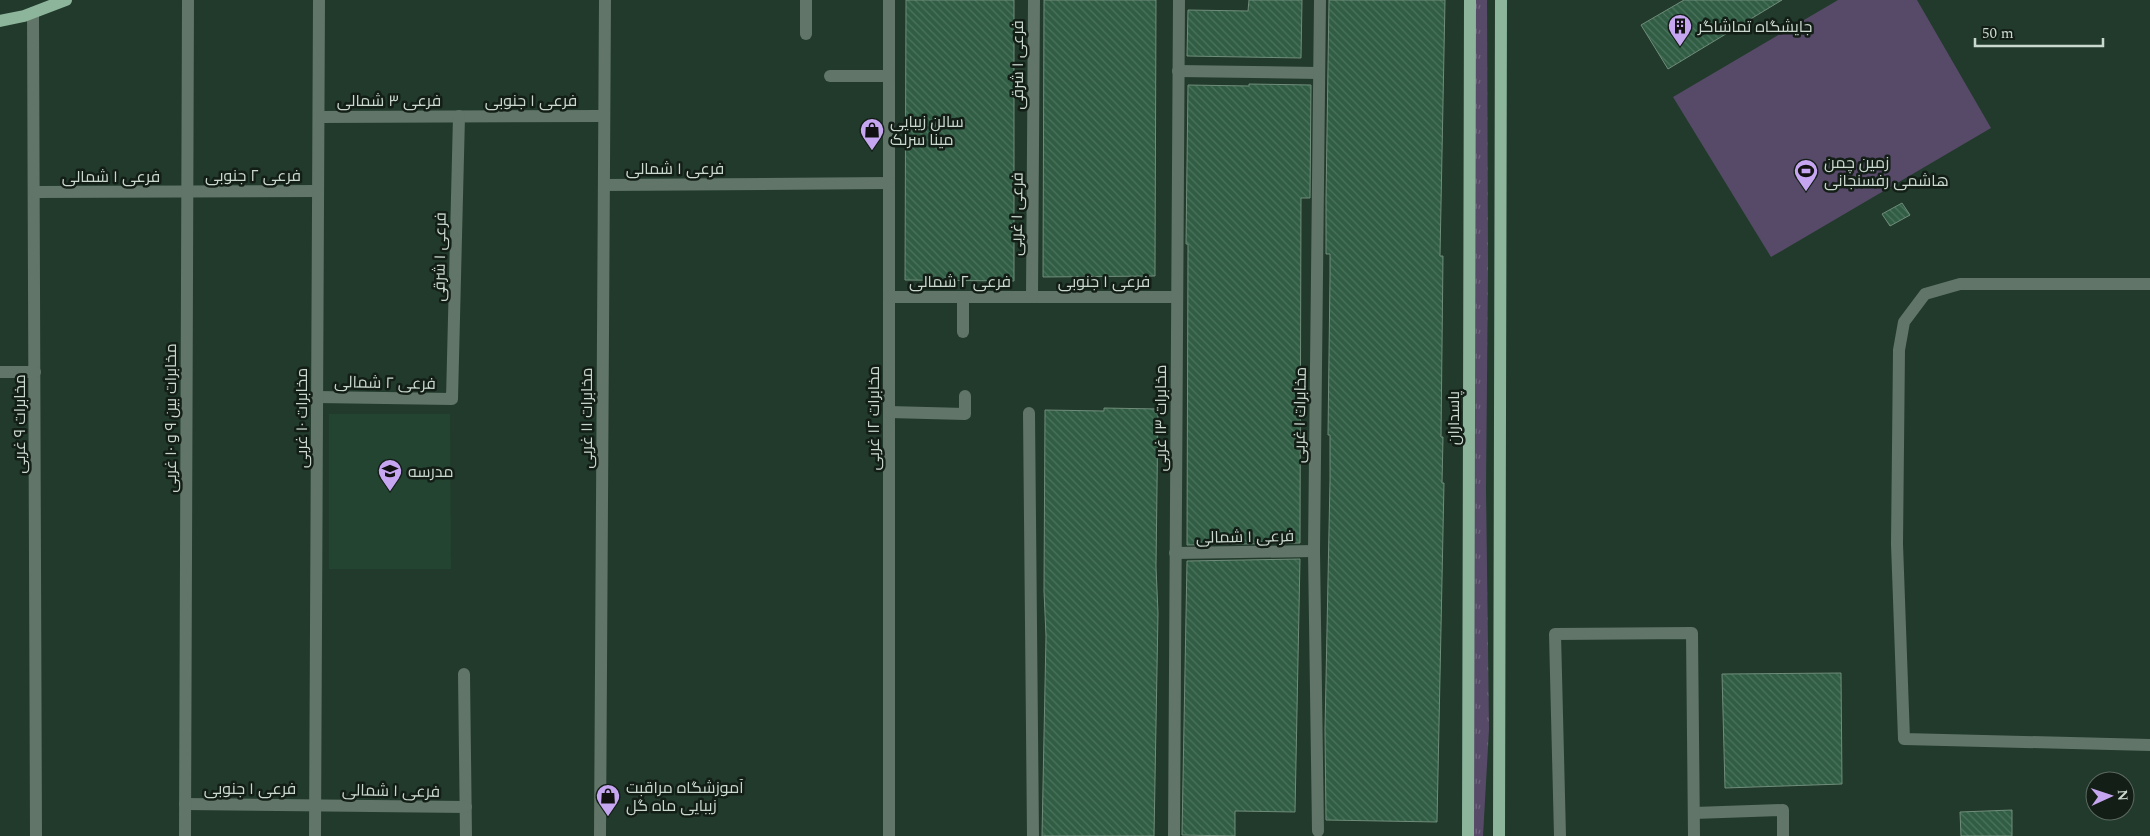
<svg xmlns="http://www.w3.org/2000/svg" width="2150" height="836" viewBox="0 0 2150 836" font-family="Spectral,Cairo,serif">
<style>
.built{fill:#234431}
.grass{fill:url(#grass-tufts)}
.pitch{fill:#574a68}
.building{fill:url(#building-back-hatch);stroke:#708c7a}
.lines{fill:none;stroke-linecap:round;stroke-linejoin:round}
.minor{stroke:#617568;stroke-width:12}
.major{stroke:#8db59c;stroke-width:12}
.labels{text-anchor:middle;stroke-width:5;stroke-linejoin:round;paint-order:stroke}
.poi-label{font-size:16px;fill:#cad9cf;stroke:#131e17;text-anchor:start}
.street-label{font-size:16px;fill:#cad9cf;stroke:#131e17}
</style>
<defs>
<pattern id="grass-tufts" width="24" height="20" patternUnits="userSpaceOnUse" patternTransform="scale(1.25)"><rect width="24" height="20" fill="#574a68"/><path d="M3 7l-1-3M5 7V3M7 7l1-3M15 17l-1-3M17 17v-4M19 17l1-3" fill="none" stroke="#6e647d"/></pattern>
<pattern id="building-back-hatch" width="6" height="6" patternUnits="userSpaceOnUse" patternTransform="scale(1.25)"><rect width="6" height="6" fill="#305d44"/><path d="M-1 5l2 2M0 0l6 6M5-1l2 2" fill="none" stroke="#4d745e"/></pattern>
</defs>
<rect width="100%" height="100%" fill="#213a2b"/>
<!-- built -->
<polygon class="built" points="329,414 450,414 451,569 329,569"/>
<!-- grass -->
<polygon class="grass" points="1473,0 1487,0 1488,266 1486,488 1489,729 1483,836 1474,836"/>
<!-- pitch -->
<polygon class="pitch" points="1838,0 1917,0 1991,128 1771,257 1673,97"/>
<!-- building -->
<g class="building">
<polygon points="906,0 1014,0 1014,281 905,280"/>
<polygon points="1044,0 1156,0 1155,276 1043,277"/>
<polygon points="1249,0 1302,0 1301,58 1187,56 1188,10 1248,11"/>
<polygon points="1329,0 1445,0 1440,256 1443,256 1441,437 1443,437 1442,483 1444,483 1437,822 1326,820 1325,730 1330,480 1330,435 1328,435 1330,276 1330,254 1326,254 1326,199"/>
<polygon points="1684,0 1782,0 1668,69 1641,25"/>
<polygon points="1249,84 1311,85 1310,198 1301,198 1300,543 1187,545 1188,244 1186,244 1188,85 1249,86"/>
<polygon points="1902,203 1910,215 1890,226 1882,214"/>
<polygon points="1104,408 1158,409 1156,567 1158,613 1154,836 1042,836 1046,636 1044,591 1045,410 1104,411"/>
<polygon points="1300,559 1295,812 1235,811 1235,836 1182,835 1187,561"/>
<polygon points="1841,673 1842,784 1725,788 1722,674"/>
<polygon points="2012,810 2012,836 1961,836 1960,812"/>
</g>
<g class="lines">
<!-- minor -->
<g class="minor">
<polyline points="806,0 806,34"/>
<polyline points="889,0 889,836"/>
<polyline points="33,13 36,836"/>
<polyline points="1178,71 1319,73"/>
<polyline points="830,76 889,76"/>
<polyline points="319,117 604,116"/>
<polyline points="604,185 889,183"/>
<polyline points="34,192 318,191"/>
<polyline points="2150,284 1960,284 1925,294 1904,322 1899,350 1897,544 1904,739 2150,745"/>
<polyline points="889,297 1177,297"/>
<polyline points="963,297 963,332"/>
<polyline points="1032,297 1034,0"/>
<polyline points="0,372 35,372"/>
<polyline points="317,397 452,399 459,116"/>
<polyline points="889,412 965,414 965,396"/>
<polyline points="1029,413 1033,836"/>
<polyline points="1175,553 1314,551"/>
<polyline points="464,674 466,836"/>
<polyline points="185,804 466,807"/>
<polyline points="1694,813 1783,810 1783,836"/>
<polyline points="1318,831 1314,551 1320,0"/>
<polyline points="185,836 188,0"/>
<polyline points="315,836 319,0"/>
<polyline points="600,836 605,0"/>
<polyline points="1174,836 1179,0"/>
<polyline points="1560,836 1555,634 1692,633 1694,836"/>
</g>
<!-- major -->
<g class="major">
<polyline points="0,21 24,16 66,0"/>
<polyline points="1468,836 1470,0"/>
<polyline points="1499,836 1501,0"/>
</g>
</g>
<!-- icons -->
<defs>
<g id="building-pin" transform="scale(1.25)"><path d="M0 17L-7.5 6A9.5 9.5 0 1 1 7.5 6Z" fill="#c6a6f0" stroke="#131e17"/><path d="M-4-6H4V6H1V3H-1V6H-4ZM-2.5-4.3h1.7v1.8h-1.7ZM.8-4.3h1.7v1.8H.8ZM-2.5-1h1.7V.8h-1.7ZM.8-1h1.7V.8H.8Z" fill="#111"/></g>
<g id="shop-pin" transform="scale(1.25)"><path d="M0 17L-7.5 6A9.5 9.5 0 1 1 7.5 6Z" fill="#c6a6f0" stroke="#131e17"/><path d="M-5-2.5h2.3a2.7 3.5 0 0 1 5.4 0H5L5.5 6h-11ZM-1.5-2.5h3a1.5 2.3 0 0 0-3 0Z" fill="#111"/></g>
<g id="stadium-pin" transform="scale(1.25)"><path d="M0 17L-7.5 6A9.5 9.5 0 1 1 7.5 6Z" fill="#c6a6f0" stroke="#131e17"/><path d="M0-5a6.5 5 0 1 0 0 10a6.5 5 0 1 0 0-10ZM-3.5-1.8h7v3.6h-7Z" fill="#111"/></g>
<g id="school-pin" transform="scale(1.25)"><path d="M0 17L-7.5 6A9.5 9.5 0 1 1 7.5 6Z" fill="#c6a6f0" stroke="#131e17"/><path d="M0-5L7-2L0 1L-7-2ZM-4 1L0 2.5L4 1V4Q0 6-4 4Z" fill="#111"/></g>
</defs>
<g fill-rule="evenodd">
<use href="#building-pin" x="1680" y="26"/>
<use href="#shop-pin" x="872" y="130"/>
<use href="#stadium-pin" x="1806" y="171"/>
<use href="#school-pin" x="390" y="471"/>
<use href="#shop-pin" x="608" y="796"/>
</g>
<g class="labels">
<!-- poi labels -->
<g class="poi-label">
<text x="1698" y="32">جایشگاه تماشاگر</text>
<text x="890" y="127">سالن زیبایی<tspan x="890" dy="18">مینا سرلک</tspan></text>
<text x="1824" y="168">زمین چمن<tspan x="1824" dy="18">هاشمی رفسنجانی</tspan></text>
<text x="408" y="477">مدرسه</text>
<text x="626" y="793">آموزشگاه مراقبت<tspan x="626" dy="18">زیبایی ماه گل</tspan></text>
</g>
<!-- street labels -->
<g class="street-label">
<text transform="translate(1017 65) rotate(-90)" y="6">فرعی ۱ شرقی</text>
<text x="389" y="106">فرعی ۳ شمالی</text>
<text x="531" y="106">فرعی ۱ جنوبی</text>
<text x="675" y="174">فرعی ۱ شمالی</text>
<text x="253" y="181">فرعی ۲ جنوبی</text>
<text x="111" y="182">فرعی ۱ شمالی</text>
<text transform="translate(1016 214) rotate(-89)" y="6">فرعی ۱ غربی</text>
<text transform="translate(439 257) rotate(-89)" y="6">فرعی ۱ شرقی</text>
<text x="960" y="287">فرعی ۲ شمالی</text>
<text x="1104" y="287">فرعی ۱ جنوبی</text>
<text transform="translate(385 382) rotate(1)" y="6">فرعی ۲ شمالی</text>
<text transform="translate(1299 415) rotate(-89)" y="6">مخابرات ۱ غربی</text>
<text transform="translate(170 418) rotate(-90)" y="6">مخابرات بین ۹ و ۱۰ غربی</text>
<text transform="translate(301 418) rotate(-90)" y="6">مخابرات ۱۰ غربی</text>
<text transform="translate(586 418) rotate(-90)" y="6">مخابرات ۱۱ غربی</text>
<text transform="translate(873 418) rotate(-90)" y="6">مخابرات ۱۲ غربی</text>
<text transform="translate(1160 418) rotate(-90)" y="6">مخابرات ۱۳ غربی</text>
<text transform="translate(1453 418) rotate(-90)" y="6">پاسداران</text>
<text transform="translate(19 424) rotate(-90)" y="6">مخابرات ۹ غربی</text>
<text transform="translate(1245 536) rotate(-1)" y="6">فرعی ۱ شمالی</text>
<text x="250" y="794">فرعی ۱ جنوبی</text>
<text transform="translate(391 790) rotate(1)" y="6">فرعی ۱ شمالی</text>
</g>
</g>
<!-- north arrow -->
<g transform="translate(2110 796) rotate(87)"><circle r="24" fill="#131e17" stroke="#5c6961"/>
<path d="M0-4L9 19L0 12L-9 19Z" fill="#c6a6f0"/>
<text y="-8" font-size="14" font-weight="bold" text-anchor="middle" fill="#cad9cf">N</text>
</g>
<!-- scale -->
<path d="M1975 38v8h128v-8" fill="none" stroke="#cad9cf" stroke-width="2.5"/>
<text x="1982" y="38" font-size="15" fill="#cad9cf" stroke="#131e17" stroke-width="4" paint-order="stroke">50 m</text>
</svg>
